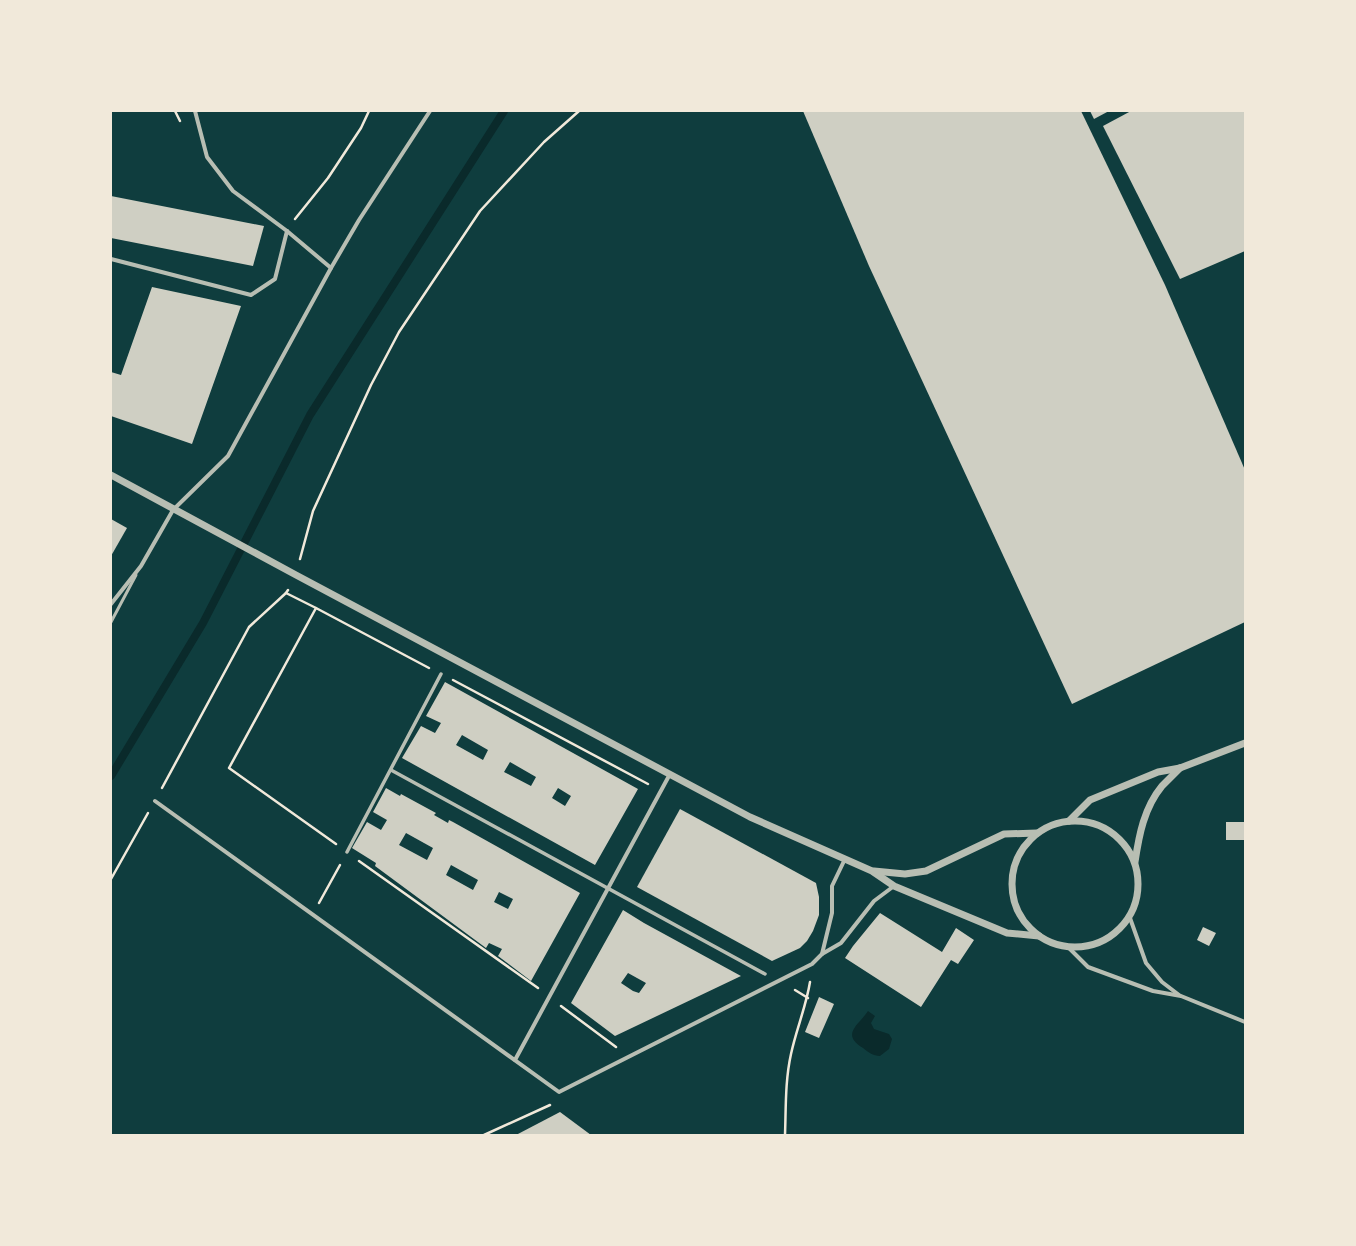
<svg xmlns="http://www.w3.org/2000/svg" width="1356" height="1246" viewBox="0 0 1356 1246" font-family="Arial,sans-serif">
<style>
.water{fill:#0a2a2b}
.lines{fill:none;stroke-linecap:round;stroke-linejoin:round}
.stream{stroke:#0a2a2b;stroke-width:8}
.building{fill:#cfcfc3;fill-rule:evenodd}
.path{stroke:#f1e9da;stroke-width:2.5}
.service{stroke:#b8beb3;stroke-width:3}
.pedestrian{stroke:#b8beb3;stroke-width:3.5}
.minor{stroke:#b8beb3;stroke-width:4}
.tertiary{stroke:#b8beb3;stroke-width:7}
</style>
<rect width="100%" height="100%" fill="#0f3d3e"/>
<!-- water -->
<path class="water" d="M868,1011L875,1016L871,1023L874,1029L889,1034L892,1039L889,1049L880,1056C873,1056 868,1052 863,1048C840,1034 859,1025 868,1011Z"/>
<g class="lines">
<!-- stream -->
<polyline class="stream" points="111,776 203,623 310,415 504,111"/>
</g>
<!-- building -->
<g class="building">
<polygon points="803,111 1081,111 1165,285 1245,470 1245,622 1072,704 869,266"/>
<polygon points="1090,111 1109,111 1094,119"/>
<polygon points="1131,111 1245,111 1245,251 1180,279 1103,126"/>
<polygon points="111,196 264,226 253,266 111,238"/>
<polygon points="152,287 241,306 192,444 111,416 111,372 121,375"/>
<polygon points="111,519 127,528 111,556"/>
<path d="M445,682L638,789L595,865L402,758L421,726L435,733L441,723L426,716ZM462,735L488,750L483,760L456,745ZM510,762L536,777L531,786L504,772ZM558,788L571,796L565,806L552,798Z"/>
<path d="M386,788L400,796L401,794L436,813L434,815L448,823L449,820L453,822L580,893L531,981L498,956L502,949L489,943L486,948L375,866L376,863L352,848L367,822L381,830L387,820L373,812ZM406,833L433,848L427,860L399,845ZM451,865L478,880L473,890L446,875ZM499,892L513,899L508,909L494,902Z"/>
<polygon points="680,809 816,883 819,897 819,915 813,931 807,941 800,948 772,961 637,887"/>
<rect x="1226" y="822" width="18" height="18"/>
<path d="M623,910L644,923L741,976L615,1036L571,1003ZM628,973L646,983L639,993L633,991L621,983Z"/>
<polygon points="880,913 942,952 956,928 974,940 958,964 951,960 921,1007 845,958 853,946"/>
<polygon points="1203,927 1216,933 1209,946 1197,940"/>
<polygon points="819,997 834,1004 819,1038 805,1032"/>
<polygon points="560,1112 591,1135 516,1135"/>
</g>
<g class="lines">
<!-- path -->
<g class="path">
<polyline points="175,111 180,121"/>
<polyline points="295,219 328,178 361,128 369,111"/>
<polyline points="300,559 313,511 371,385 399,332 480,211 544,142 579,111"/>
<polyline points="286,593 316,608"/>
<polyline points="453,680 648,784"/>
<polyline points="162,788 249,627 286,593 288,590"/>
<polyline points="336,844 229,768 316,608 429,668"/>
<polyline points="359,861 538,988"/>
<polyline points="111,879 148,813"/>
<polyline points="319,903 340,865"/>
<polyline points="795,990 808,998"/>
<polyline points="561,1006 616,1047"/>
<polyline points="484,1135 550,1105"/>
<path d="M785,1135C786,1108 785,1081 791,1054C796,1030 806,1007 810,982"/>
</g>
<!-- service -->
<polyline class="service" points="111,622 136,575"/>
<!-- pedestrian -->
<g class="pedestrian">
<polyline points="391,770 765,974"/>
<polyline points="347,852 441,674"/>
</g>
<!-- minor -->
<g class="minor">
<polyline points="195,111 207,157 233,191 287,231 331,268"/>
<polyline points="111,259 251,295 275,279 287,231"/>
<polyline points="111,604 141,566 173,510 228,456 331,268 359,220 430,111"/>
<polyline points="155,801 559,1092 812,964 822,954 841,943 874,901 894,886"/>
<polyline points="1130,918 1146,963 1162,982 1179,995"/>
<polyline points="1068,947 1088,967 1153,991 1181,996 1245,1022"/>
<polyline points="822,954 832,913 832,886 845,859"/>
<polyline points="515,1060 670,774"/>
</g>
<!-- tertiary -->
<g class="tertiary">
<polyline points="111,475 296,575 750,817 872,871 894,886 1007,933 1039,936"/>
<circle cx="1075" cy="884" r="63"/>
<polyline points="1069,821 1090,800 1158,772 1180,768 1245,743"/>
<path d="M1135,862C1139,835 1144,808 1162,786C1168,780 1174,774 1180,768"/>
<polyline points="874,871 905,874 926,871 1004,834 1037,833"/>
</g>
</g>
<!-- border -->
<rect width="1356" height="1246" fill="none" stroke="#f1e9da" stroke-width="224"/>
</svg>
